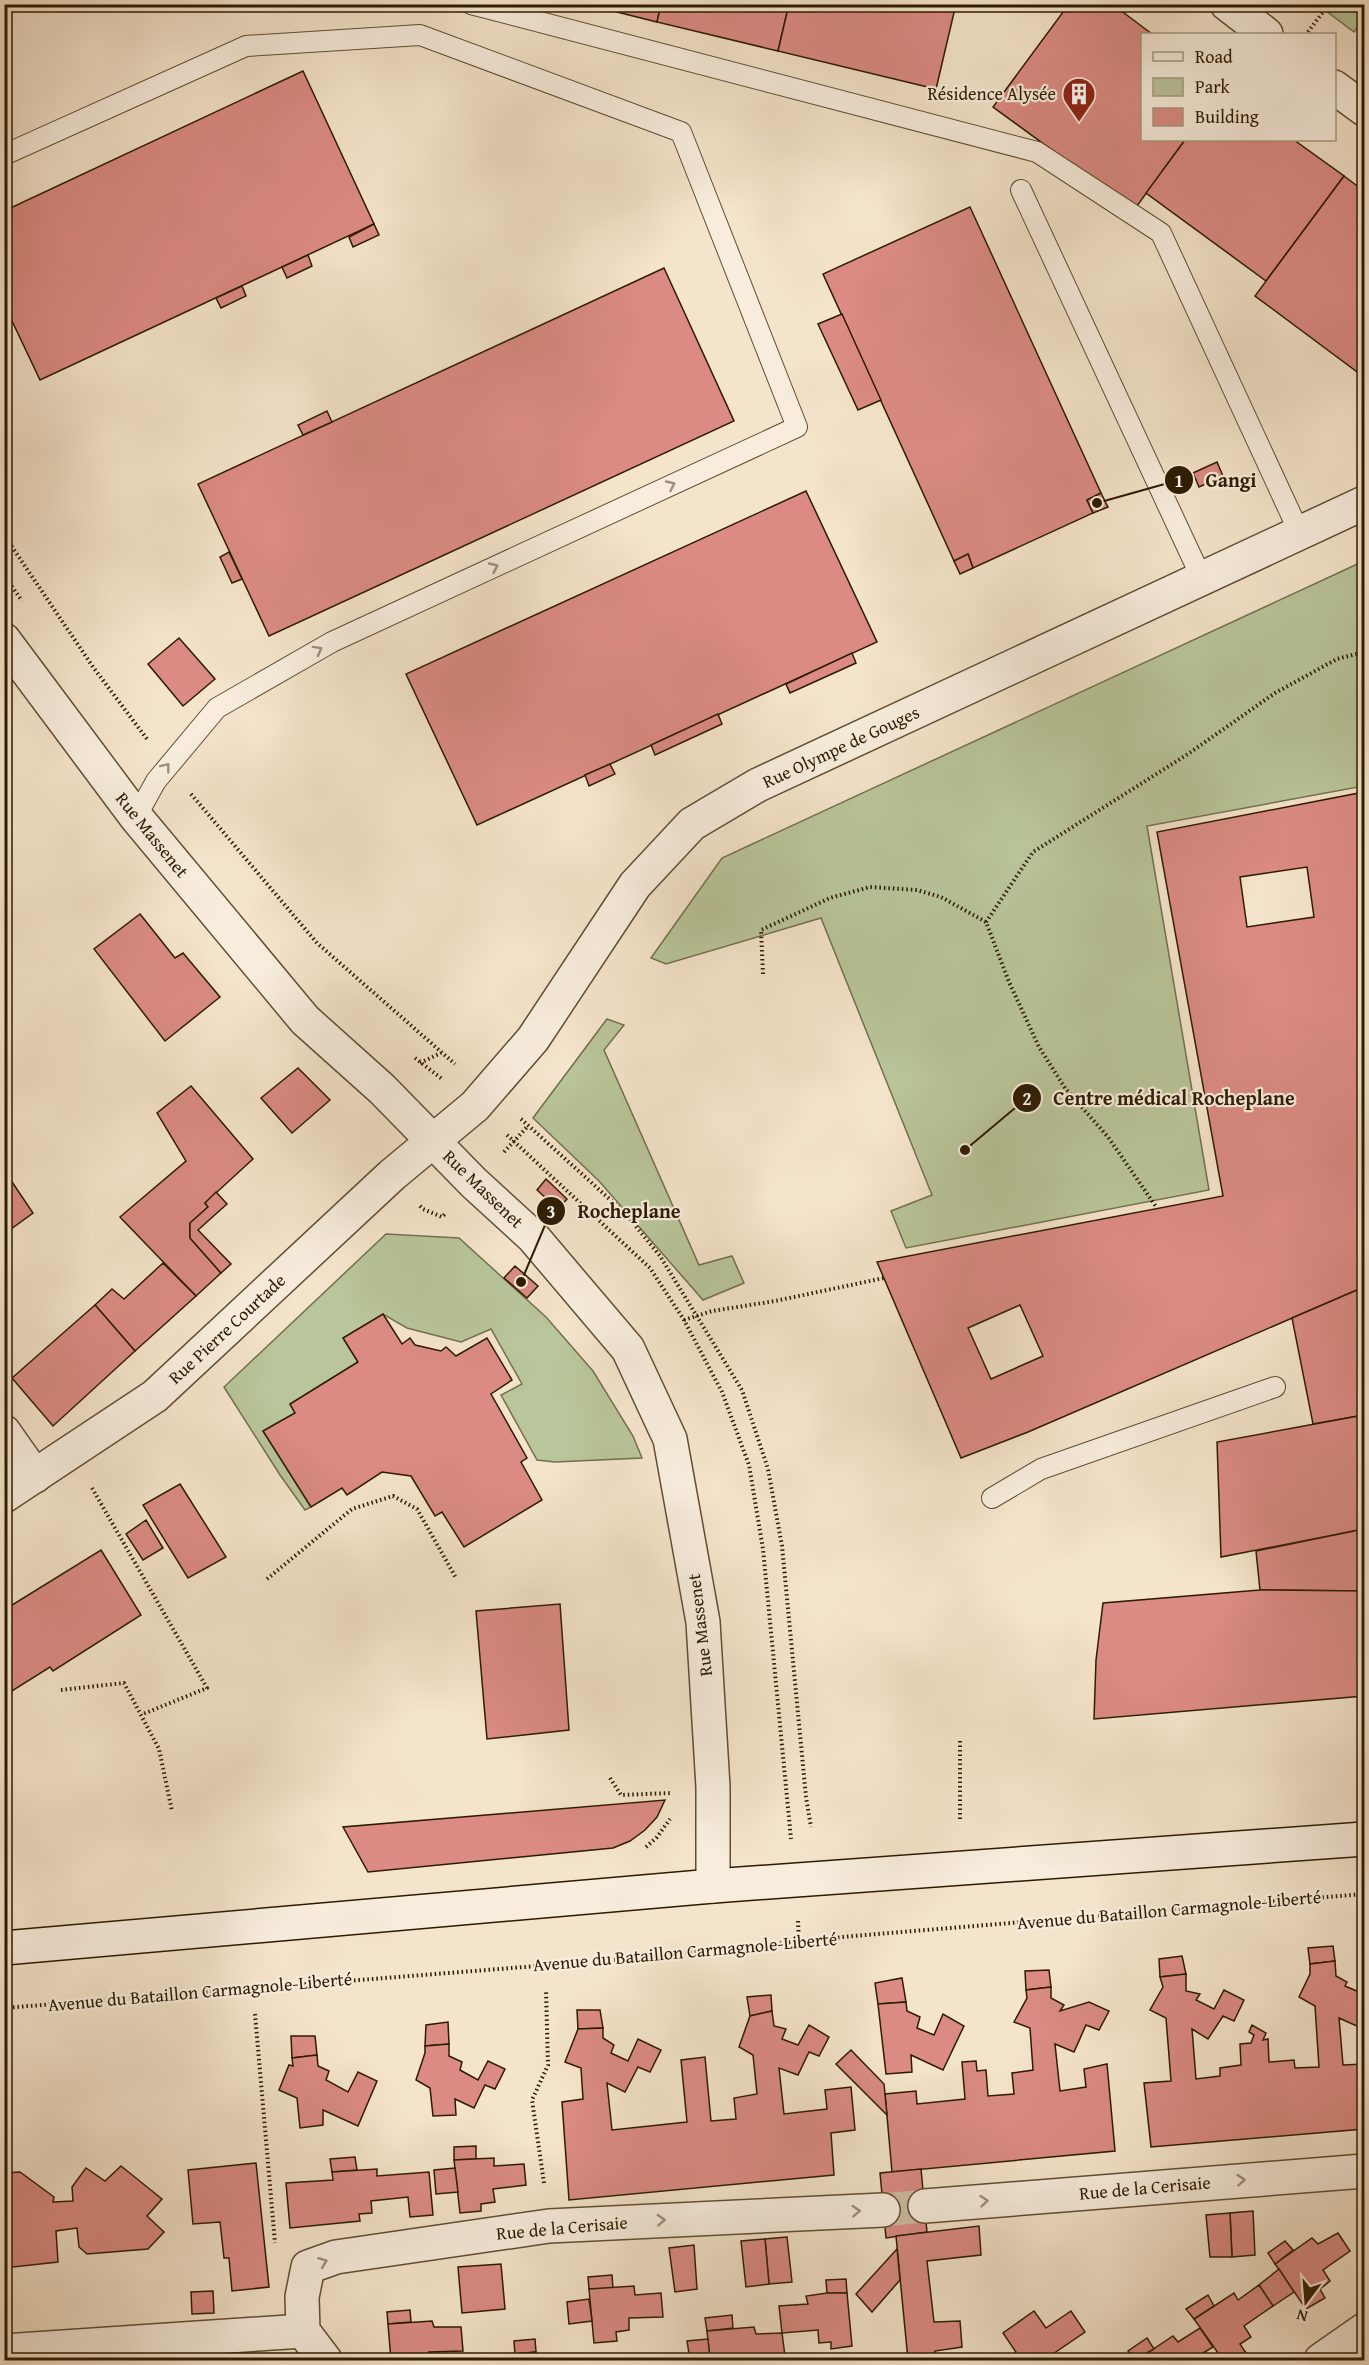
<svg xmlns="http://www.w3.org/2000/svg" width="1369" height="2365" viewBox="0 0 1369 2365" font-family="'Gentium Book Plus',serif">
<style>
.green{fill:#b9c59a;stroke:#73704e;stroke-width:1.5}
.building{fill:#db8b83;stroke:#2d1b01;stroke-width:1.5;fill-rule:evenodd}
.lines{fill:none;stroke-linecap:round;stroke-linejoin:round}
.street-tunnel{stroke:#ccbca3;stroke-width:33;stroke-dasharray:33 16;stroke-linecap:butt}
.lane-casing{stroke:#5f4d34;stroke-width:22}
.street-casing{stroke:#5f4d34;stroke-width:36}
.secondary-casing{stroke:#2d1b01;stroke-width:36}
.path{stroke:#2d1b01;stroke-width:4;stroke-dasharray:1.5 3;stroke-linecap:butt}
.lane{stroke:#f8eddd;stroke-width:20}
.street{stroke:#f8eddd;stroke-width:33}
.secondary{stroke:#f8eddd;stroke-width:33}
.oneway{stroke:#9d8e7a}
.labels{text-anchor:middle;stroke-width:4.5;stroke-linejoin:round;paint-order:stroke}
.poi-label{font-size:18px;fill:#2d1b01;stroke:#f8eddd;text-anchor:end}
.street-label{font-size:18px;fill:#2d1b01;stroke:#f8eddd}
.leader{fill:none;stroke:#2d1b01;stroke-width:2}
.callout-dot{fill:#2d1b01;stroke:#f8eddd;stroke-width:2}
.mark-label{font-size:18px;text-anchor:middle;font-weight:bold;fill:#fff}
.callout-label{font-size:20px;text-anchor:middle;font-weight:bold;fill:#2d1b01;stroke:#f8eddd;stroke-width:4.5;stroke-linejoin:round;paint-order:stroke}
</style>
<rect width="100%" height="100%" fill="#f4e4cb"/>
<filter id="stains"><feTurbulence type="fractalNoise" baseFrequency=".00333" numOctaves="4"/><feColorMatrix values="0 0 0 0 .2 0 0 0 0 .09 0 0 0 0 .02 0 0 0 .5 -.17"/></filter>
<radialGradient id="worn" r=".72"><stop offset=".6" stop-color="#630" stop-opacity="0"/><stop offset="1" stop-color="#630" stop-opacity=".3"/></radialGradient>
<!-- green -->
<g class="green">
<polygon points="1318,5 1364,5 1364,18 1354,32"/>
<polygon points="1364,561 1364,786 1147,826 1209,1190 906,1248 891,1211 932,1195 821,918 666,964 651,958 722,858"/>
<polygon points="607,1019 624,1025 604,1050 699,1265 732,1256 744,1283 703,1300 599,1181 533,1118"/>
<polygon points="386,1234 459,1238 546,1317 593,1371 633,1436 642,1458 555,1462 537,1460 501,1395 522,1384 491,1329 461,1342 407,1328 383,1314 343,1338 358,1362 290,1404 295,1413 263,1431 311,1507 305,1510 280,1475 224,1387"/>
</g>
<!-- building -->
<g class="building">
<polygon points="585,4 661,4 657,22"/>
<polygon points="661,4 789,4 778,51 657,22"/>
<polygon points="789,4 956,4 936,89 778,51"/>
<polygon points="1069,4 1112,4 1152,34 1142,34 1142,140 1185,140 1134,210 993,107"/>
<polygon points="303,71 374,224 40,380 4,304 4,211"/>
<polygon points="1185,140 1294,140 1344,176 1266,281 1146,193"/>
<polygon points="1344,176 1364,191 1364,377 1255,296"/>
<polygon points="970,207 1101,493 1087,500 1093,513 973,568 968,554 954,561 823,274"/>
<polygon points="374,224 379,235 353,247 349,237"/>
<polygon points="308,255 312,266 287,278 282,267"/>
<polygon points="664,268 734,421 269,636 198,484"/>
<polygon points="242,286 246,296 221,308 216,298"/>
<polygon points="4,304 12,321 4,325"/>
<polygon points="842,314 881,400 858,410 818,324"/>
<polygon points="327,411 332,422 303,435 298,425"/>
<polygon points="1217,462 1223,476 1199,487 1193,473"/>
<polygon points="806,491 877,642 477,825 406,674"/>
<polygon points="1101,493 1108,507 1093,513 1087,500"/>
<polygon points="229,552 242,579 232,583 220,557"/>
<polygon points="968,554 973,568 960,574 954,561"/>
<polygon points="179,638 215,679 183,706 148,664"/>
<polygon points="852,653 856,663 790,693 786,684"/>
<polygon points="718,714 722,724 655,755 651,745"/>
<polygon points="610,764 615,774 589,786 585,775"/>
<path d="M1364,792V911L1358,1183L1364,1180V1287L1028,1432L961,1458L877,1262L1223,1196L1157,832ZM1307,867L1314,917L1247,927L1240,877ZM1020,1305L1043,1356L991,1379L968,1328Z"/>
<polygon points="140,914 175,958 183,953 220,997 165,1041 94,949"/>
<polygon points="298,1068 330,1100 292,1133 261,1098"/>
<polygon points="191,1086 253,1159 205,1203 208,1207 190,1223 190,1238 221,1273 196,1296 120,1217 186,1161 157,1113"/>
<polygon points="4,1170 33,1213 4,1234"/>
<polygon points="546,1179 567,1199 558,1209 537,1190"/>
<polygon points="216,1192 227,1204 198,1230 231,1264 221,1273 190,1238 190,1223 208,1207 205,1203"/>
<polygon points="163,1263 196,1296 135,1351 95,1305 112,1289 124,1299"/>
<polygon points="515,1266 538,1286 527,1298 504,1278"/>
<polygon points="1364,1287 1364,1415 1313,1424 1292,1318"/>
<polygon points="95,1305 135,1351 53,1426 12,1378"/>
<polygon points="383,1314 402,1344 410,1338 415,1345 441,1351 446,1347 456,1356 487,1338 512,1380 491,1394 527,1458 521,1462 542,1500 464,1547 442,1512 435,1516 411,1476 382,1472 347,1495 342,1488 311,1507 263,1431 295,1413 290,1404 358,1362 343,1338"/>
<polygon points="1364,1415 1364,1529 1221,1557 1217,1442"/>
<polygon points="180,1484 226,1557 188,1578 143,1505"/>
<polygon points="146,1520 163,1548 143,1560 126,1534"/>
<polygon points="1364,1529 1364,1591 1260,1590 1256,1551"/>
<polygon points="101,1550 141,1615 53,1671 50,1667 4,1696 4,1610"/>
<polygon points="1260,1590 1364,1591 1364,1696 1094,1719 1096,1660 1103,1603"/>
<polygon points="560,1604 569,1730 487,1739 476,1611"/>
<polygon points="665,1800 657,1817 645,1830 630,1841 613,1848 368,1872 343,1827"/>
<polygon points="1333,1946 1335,1961 1310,1964 1308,1948"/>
<polygon points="1182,1956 1186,1974 1160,1977 1159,1959"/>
<polygon points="1335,1961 1336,1976 1347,1982 1345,1986 1364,1994 1364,2017 1359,2027 1339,2018 1343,2065 1364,2064 1364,2129 1151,2147 1144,2083 1171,2081 1166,2018 1150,2010 1163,1987 1160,1977 1186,1974 1186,1991 1200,1994 1196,2000 1214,2009 1224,1990 1244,2000 1234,2021 1223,2016 1208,2039 1192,2029 1196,2079 1220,2076 1220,2068 1241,2065 1240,2044 1251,2043 1254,2035 1249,2032 1252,2025 1266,2033 1263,2040 1268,2039 1269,2062 1294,2060 1295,2068 1319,2067 1315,2006 1299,1997 1310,1974 1310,1964"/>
<polygon points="1049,1970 1051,1987 1026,1990 1025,1971"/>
<polygon points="902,1978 906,2002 878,2004 875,1983"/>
<polygon points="1051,1987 1051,1998 1064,2005 1060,2011 1089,2002 1109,2011 1099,2030 1086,2025 1074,2052 1055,2044 1060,2091 1086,2087 1084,2069 1107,2064 1115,2151 892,2172 885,2094 916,2091 917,2104 965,2099 962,2062 976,2061 977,2071 986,2070 988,2096 1014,2094 1012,2073 1033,2070 1030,2028 1014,2022 1027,1998 1026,1990"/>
<polygon points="771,1995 772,2011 750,2016 747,1997"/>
<polygon points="906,2002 907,2011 920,2017 917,2028 934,2035 943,2014 964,2026 943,2070 911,2055 912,2072 886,2074 878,2004"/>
<polygon points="577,2010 600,2010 603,2028 578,2029"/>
<polygon points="772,2011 774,2026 786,2029 782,2039 798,2045 809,2025 829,2037 819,2056 809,2052 798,2075 779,2068 784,2114 827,2109 825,2090 851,2087 855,2130 831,2133 834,2175 569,2200 562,2102 583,2099 581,2068 565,2062 578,2029 603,2028 603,2038 614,2045 611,2053 628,2061 638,2039 661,2050 650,2072 638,2067 625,2092 607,2083 612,2130 687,2122 681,2060 705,2057 711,2121 736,2119 734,2098 757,2094 753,2055 739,2047 750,2016"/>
<polygon points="448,2022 449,2044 425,2046 426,2025"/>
<polygon points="291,2036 315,2036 317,2055 292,2058"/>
<polygon points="449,2044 449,2056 462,2062 460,2070 478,2080 488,2061 505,2069 495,2089 485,2085 474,2108 455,2099 456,2115 433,2116 430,2088 416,2080 425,2053 425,2046"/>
<polygon points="851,2050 884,2084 887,2115 836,2064"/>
<polygon points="317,2055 318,2066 329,2071 326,2080 348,2092 358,2072 377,2081 358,2126 323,2110 323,2125 300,2128 297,2098 279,2090 289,2065 293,2066 292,2058"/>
<polygon points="476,2146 476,2159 454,2160 454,2147"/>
<polygon points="355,2157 357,2170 332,2172 330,2159"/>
<polygon points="494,2158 494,2166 524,2164 526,2185 493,2189 495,2202 481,2204 481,2211 460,2213 454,2160"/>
<polygon points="256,2163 269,2287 232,2291 229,2258 224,2258 220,2222 193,2224 188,2170"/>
<polygon points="121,2166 162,2199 147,2216 164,2232 148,2249 87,2254 79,2247 77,2228 56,2231 58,2262 4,2268 4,2173 20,2172 54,2197 53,2202 73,2201 72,2187 86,2168 105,2181"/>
<polygon points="455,2168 458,2192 436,2194 434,2170"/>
<polygon points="377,2169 377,2176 429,2172 433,2215 410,2217 408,2197 371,2201 372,2213 359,2214 360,2221 290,2228 286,2183 333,2180 332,2172"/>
<polygon points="921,2169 927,2232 886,2238 880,2173"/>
<polygon points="1253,2211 1255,2255 1232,2257 1230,2213"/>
<polygon points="1230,2213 1232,2257 1210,2257 1206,2215"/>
<polygon points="979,2226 981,2255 927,2261 934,2322 960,2321 962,2347 935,2351 937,2360 908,2360 896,2236"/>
<polygon points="1338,2233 1350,2251 1323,2270 1330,2281 1320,2289 1325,2298 1306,2309 1275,2264 1312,2238 1318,2244"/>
<polygon points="787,2237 792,2282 769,2284 765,2239"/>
<polygon points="765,2239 769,2284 746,2287 741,2241"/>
<polygon points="1285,2241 1293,2250 1275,2264 1268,2253"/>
<polygon points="694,2245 697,2289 675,2292 669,2248"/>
<polygon points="897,2249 900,2280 872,2312 856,2294"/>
<polygon points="501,2264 505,2309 462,2313 458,2267"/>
<polygon points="1279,2269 1294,2292 1273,2306 1259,2285"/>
<polygon points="612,2275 613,2289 589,2289 588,2277"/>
<polygon points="846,2279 847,2293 827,2293 826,2280"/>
<polygon points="1259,2285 1273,2306 1244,2326 1251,2337 1240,2344 1246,2353 1232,2360 1223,2360 1194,2319 1234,2293 1238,2300"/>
<polygon points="634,2286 635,2295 661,2293 663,2317 629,2318 629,2330 616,2332 617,2341 594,2343 589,2289"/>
<polygon points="213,2291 214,2313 192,2314 191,2292"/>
<polygon points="827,2293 847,2293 852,2346 831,2349 831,2342 819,2343 818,2330 782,2333 779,2306 808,2304 806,2296"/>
<polygon points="1208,2295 1214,2306 1194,2319 1186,2309"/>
<polygon points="589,2299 592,2321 569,2324 567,2302"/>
<polygon points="410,2310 411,2322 388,2324 387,2312"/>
<polygon points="1034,2311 1046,2328 1071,2311 1085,2332 1044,2360 1005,2360 1016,2352 1003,2333"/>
<polygon points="732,2315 733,2328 707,2331 705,2318"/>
<polygon points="432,2321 434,2327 461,2327 463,2351 429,2352 429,2360 391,2360 388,2324"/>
<polygon points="754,2327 756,2334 782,2333 785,2356 747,2359 747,2360 710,2360 707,2331"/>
<polygon points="1200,2328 1213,2347 1192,2360 1137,2360 1173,2336 1178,2342"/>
<polygon points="1147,2338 1154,2349 1134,2360 1128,2351"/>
<polygon points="535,2339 536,2352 515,2354 514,2341"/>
<polygon points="708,2339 710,2360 690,2360 687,2341"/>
<polygon points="536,2352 536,2360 492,2360 491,2356"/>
</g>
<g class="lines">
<!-- street-tunnel -->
<polyline class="street-tunnel" points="883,2210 925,2206"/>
<!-- lane casing -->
<g class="lane-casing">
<g id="lane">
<polyline points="471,4 1037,152 1161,233 1300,534"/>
<polyline points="4,155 246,46 420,35 681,132 797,427 332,642 217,708 156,781 136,817"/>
<polyline points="1021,190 1202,579"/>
<polyline points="992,1498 1041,1469 1275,1387"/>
</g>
</g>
<!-- street casing -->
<g class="street-casing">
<g id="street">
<polyline points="1227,4 1266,34"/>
<polyline points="1334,87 1364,109"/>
<polyline points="4,640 136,817 305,1020 382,1089 474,1183 533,1237 628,1349 670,1439 703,1622 713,1787 713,1886"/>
<polyline points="4,1432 35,1476"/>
<polyline points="4,1496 155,1396 392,1175 475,1106 533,1039 635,885 692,824 758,785 1364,503"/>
<polyline points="925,2206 1364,2171"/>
<polyline points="4,2351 303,2331"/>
<polyline points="325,2360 303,2331 302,2297 308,2267 336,2257 549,2226 883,2210"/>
<polyline points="1321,2360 1364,2330"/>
</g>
</g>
<!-- secondary casing -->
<g class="secondary-casing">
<polyline id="secondary" points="4,1948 713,1886 1364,1839"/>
</g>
<!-- path -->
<g class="path">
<polyline points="1308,32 1329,4"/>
<polyline points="4,535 93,667 147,739"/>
<polyline points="4,575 22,601"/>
<polyline points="191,794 317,943 455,1064"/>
<polyline points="986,922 1033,852 1188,754 1275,693 1337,659 1364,652"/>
<polyline points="763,974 761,930 830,898 870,887 917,890 941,897 986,922 1009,982 1039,1047 1065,1088 1108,1137 1157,1208"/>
<polyline points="415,1058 442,1079"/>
<polyline points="420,1063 441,1053"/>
<polyline points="521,1119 625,1213 660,1256 742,1390 768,1469 782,1546 806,1797 811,1827"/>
<polyline points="507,1135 650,1268 684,1320 722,1392 749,1465 763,1549 791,1839"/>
<polyline points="504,1152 528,1126"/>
<polyline points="420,1206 423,1209 442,1217 445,1214"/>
<polyline points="684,1320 712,1311 775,1301 884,1278"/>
<polyline points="92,1488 207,1688 143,1714"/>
<polyline points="267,1579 352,1509 393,1496 417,1509 456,1578"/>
<polyline points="61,1690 124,1683 159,1749 172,1811"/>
<polyline points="960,1741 960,1821"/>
<polyline points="610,1778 621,1795 672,1793"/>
<polyline points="646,1847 657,1837 670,1819"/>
<polyline points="798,1921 799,1941"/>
<polyline points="4,2008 626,1959 853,1936 1364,1894"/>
<polyline points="255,2014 275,2243"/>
<polyline points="544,2183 532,2100 548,2065 546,1990"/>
</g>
<!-- lane -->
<use href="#lane" class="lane"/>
<!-- street -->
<use href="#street" class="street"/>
<!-- secondary -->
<use href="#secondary" class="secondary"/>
</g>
<!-- one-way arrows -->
<defs><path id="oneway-chevron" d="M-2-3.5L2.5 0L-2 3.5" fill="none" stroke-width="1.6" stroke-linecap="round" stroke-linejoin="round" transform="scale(1.5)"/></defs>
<g class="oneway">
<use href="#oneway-chevron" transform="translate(671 485) rotate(-25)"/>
<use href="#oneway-chevron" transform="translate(494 567) rotate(-25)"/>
<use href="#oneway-chevron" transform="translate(318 650) rotate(-29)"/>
<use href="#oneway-chevron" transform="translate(166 767) rotate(-52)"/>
<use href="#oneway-chevron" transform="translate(1241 2180) rotate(-5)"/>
<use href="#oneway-chevron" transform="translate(984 2201) rotate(-5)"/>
<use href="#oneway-chevron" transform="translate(856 2211) rotate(-3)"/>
<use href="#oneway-chevron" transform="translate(661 2220) rotate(-3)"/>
<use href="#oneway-chevron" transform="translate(323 2262) rotate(-21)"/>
</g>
<!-- icons -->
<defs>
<g id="building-pin" transform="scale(1.725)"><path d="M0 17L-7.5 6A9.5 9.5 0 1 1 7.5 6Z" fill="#8f2418" stroke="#f8eddd"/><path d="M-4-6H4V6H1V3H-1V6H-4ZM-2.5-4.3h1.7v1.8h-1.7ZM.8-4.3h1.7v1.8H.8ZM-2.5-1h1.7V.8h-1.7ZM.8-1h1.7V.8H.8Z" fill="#fff"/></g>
</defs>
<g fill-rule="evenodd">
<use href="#building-pin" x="1079" y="94"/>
</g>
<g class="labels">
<!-- poi labels -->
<g class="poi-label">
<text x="1056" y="100">Résidence Alysée</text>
</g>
<!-- street labels -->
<g class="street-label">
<text transform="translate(841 747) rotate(-25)" y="6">Rue Olympe de Gouges</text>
<text transform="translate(152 835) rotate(51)" y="6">Rue Massenet</text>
<text transform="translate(483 1189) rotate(44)" y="6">Rue Massenet</text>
<text transform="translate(227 1329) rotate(-43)" y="6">Rue Pierre Courtade</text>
<text transform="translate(700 1625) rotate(-97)" y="6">Rue Massenet</text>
<text transform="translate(1169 1910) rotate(-5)" y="6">Avenue du Bataillon Carmagnole-Liberté</text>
<text transform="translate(685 1952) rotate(-5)" y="6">Avenue du Bataillon Carmagnole-Liberté</text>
<text transform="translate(200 1992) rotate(-5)" y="6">Avenue du Bataillon Carmagnole-Liberté</text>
<text transform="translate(1145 2188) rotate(-5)" y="6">Rue de la Cerisaie</text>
<text transform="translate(562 2228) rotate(-5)" y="6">Rue de la Cerisaie</text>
</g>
</g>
<!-- callouts -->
<path class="leader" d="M1097 503L1179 480M965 1150L1027 1098M521 1282L551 1211"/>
<g class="callout-dot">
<circle cx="1097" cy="503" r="6"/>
<circle cx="965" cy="1150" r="6"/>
<circle cx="521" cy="1282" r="6"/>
<circle cx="1179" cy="480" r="15"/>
<circle cx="1027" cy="1098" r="15"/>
<circle cx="551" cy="1211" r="15"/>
</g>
<g class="mark-label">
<text x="1179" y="487">1</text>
<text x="1027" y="1105">2</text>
<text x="551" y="1218">3</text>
</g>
<g class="callout-label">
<text x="1231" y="487">Gangi</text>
<text x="1174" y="1105">Centre médical Rocheplane</text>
<text x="629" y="1218">Rocheplane</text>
</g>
<!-- margin -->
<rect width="1369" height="2365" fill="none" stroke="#f4e4cb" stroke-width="24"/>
<rect x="6" y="6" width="1357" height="2353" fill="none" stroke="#2d1b01" stroke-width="3"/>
<rect x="12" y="12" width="1345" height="2341" fill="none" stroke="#2d1b01" stroke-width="1.5"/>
<!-- legend -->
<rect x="1141" y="33" width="195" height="108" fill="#f8eddd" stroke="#a79985" stroke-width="1.5"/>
<rect x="1153" y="52" width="30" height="9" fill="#f8eddd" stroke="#a79985" stroke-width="1.5"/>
<text x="1195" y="63" font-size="18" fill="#2d1b01">Road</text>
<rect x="1153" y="78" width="30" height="18" fill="#b9c59a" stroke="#a79985" stroke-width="1.5"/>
<text x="1195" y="93" font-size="18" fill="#2d1b01">Park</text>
<rect x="1153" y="108" width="30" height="18" fill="#db8b83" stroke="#a79985" stroke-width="1.5"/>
<text x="1195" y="123" font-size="18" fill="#2d1b01">Building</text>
<!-- north arrow -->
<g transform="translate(1306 2302) rotate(196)" stroke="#f8eddd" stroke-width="4.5" paint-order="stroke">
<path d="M0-4.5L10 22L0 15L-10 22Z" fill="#2d1b01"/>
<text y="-9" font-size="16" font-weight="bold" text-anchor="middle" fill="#2d1b01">N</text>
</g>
<rect width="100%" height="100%" filter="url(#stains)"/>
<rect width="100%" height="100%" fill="url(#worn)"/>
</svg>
